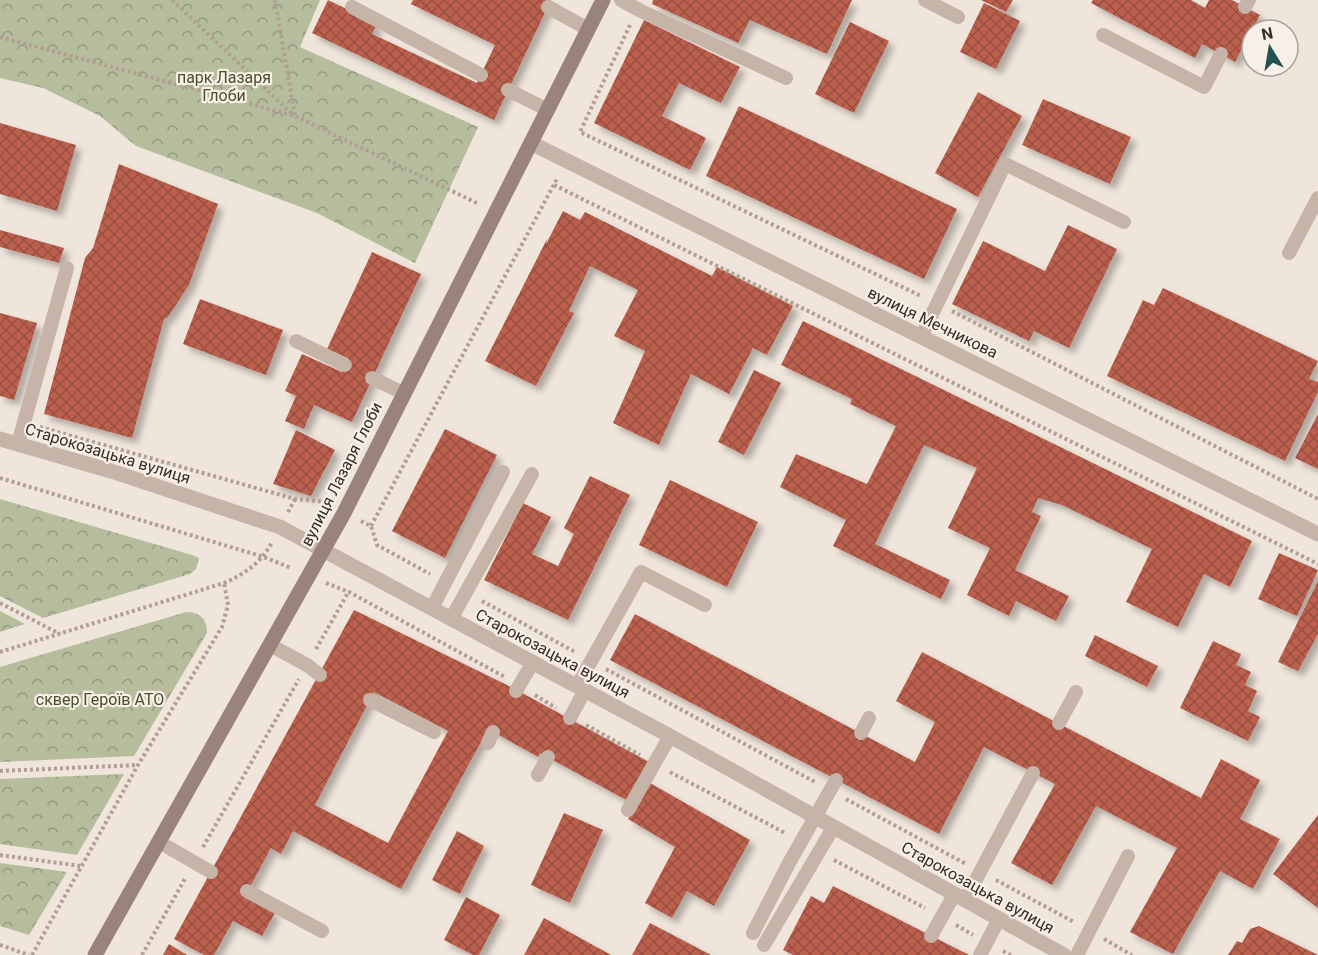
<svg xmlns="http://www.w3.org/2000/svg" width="1318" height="955" viewBox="0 0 1318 955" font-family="Roboto,sans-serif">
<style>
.park{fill:url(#park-crowns)}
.building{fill:url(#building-cross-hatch);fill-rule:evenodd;filter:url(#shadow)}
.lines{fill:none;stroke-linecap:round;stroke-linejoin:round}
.path{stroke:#b29e93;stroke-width:4;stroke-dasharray:3 3;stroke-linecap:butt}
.service{stroke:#c6b4a8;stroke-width:14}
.minor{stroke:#c6b4a8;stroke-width:15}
.tertiary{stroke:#c6b4a8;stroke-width:15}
.secondary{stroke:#9a837a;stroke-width:15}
.labels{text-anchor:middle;stroke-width:4.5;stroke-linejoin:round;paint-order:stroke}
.park-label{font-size:16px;fill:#46502e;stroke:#f8efe7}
.street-label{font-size:16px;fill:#342b28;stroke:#f8efe7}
</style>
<defs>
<pattern id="park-crowns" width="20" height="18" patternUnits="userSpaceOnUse" patternTransform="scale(1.5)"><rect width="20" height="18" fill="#b5bd9d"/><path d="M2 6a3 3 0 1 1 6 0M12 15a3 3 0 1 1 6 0" fill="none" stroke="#949a80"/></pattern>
<pattern id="building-cross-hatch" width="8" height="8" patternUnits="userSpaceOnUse" patternTransform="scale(1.5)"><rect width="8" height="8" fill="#bb604e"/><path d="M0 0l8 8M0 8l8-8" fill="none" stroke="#994f41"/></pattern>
<filter id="shadow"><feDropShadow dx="5.5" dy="5.5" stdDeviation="3" flood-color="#0004"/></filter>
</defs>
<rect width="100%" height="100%" fill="#efe5db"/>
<!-- park -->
<g class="park">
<polygon points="0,0 320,0 300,47 478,127 415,263 317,213 136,146 100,116 43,88 0,78"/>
<polygon points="0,499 192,555 199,558 196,569 190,574 43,618 0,596"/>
<polygon points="0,611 25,624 0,632"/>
<path d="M186,612C200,612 207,619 207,633L134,756L0,762V667Z"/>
<polygon points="124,774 77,855 0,844 0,779"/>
<polygon points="0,863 67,872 29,935 0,926"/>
</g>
<!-- building -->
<g class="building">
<polygon points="328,0 377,24 372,34 477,83 495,45 411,4 413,0 551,0 494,120 312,33"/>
<polygon points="653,0 852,0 827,54 750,20 738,43 652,4"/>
<polygon points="981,0 1013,0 1006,12"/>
<polygon points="1093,0 1191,0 1205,8 1209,0 1232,0 1260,15 1235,62 1202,44 1195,58 1091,3"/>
<polygon points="984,3 1020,21 996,69 960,52"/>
<polygon points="644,20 740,67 721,103 679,83 662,116 706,138 690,170 594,123"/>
<polygon points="850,22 889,41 854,113 815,94"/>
<polygon points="978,92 1022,116 978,197 935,173"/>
<polygon points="1043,99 1131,137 1110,184 1022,145"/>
<polygon points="739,106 957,209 924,279 706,176"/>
<polygon points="0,123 76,145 57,211 0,194"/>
<polygon points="119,164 218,204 189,285 168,317 164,319 132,438 44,414 85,258 93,248"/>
<polygon points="563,211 580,220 585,212 712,276 717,267 793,306 767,355 753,348 729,394 691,374 659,445 613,423 645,351 614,336 638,290 590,266 569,311 574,313 536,386 485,361 547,239 546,244"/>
<polygon points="1068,225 1117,249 1069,348 1034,331 1029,341 952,304 983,241 1045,271"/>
<polygon points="0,230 64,248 59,263 0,247"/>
<polygon points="372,252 421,274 352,422 314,405 304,429 285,421 296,396 285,391 302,354 342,372 348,358 327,349"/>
<polygon points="1163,288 1318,361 1309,379 1318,382 1318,392 1285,461 1107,376 1143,300 1154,305"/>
<polygon points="200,299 283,330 266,375 183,344"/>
<polygon points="0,313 37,323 14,400 0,396"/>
<polygon points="803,321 1252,541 1230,587 1204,574 1178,627 1126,602 1152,549 1062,505 1038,498 1032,512 1041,516 1015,570 1069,596 1056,621 1016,601 1009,616 967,595 990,548 948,528 977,468 924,445 875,544 950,580 941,599 833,546 846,520 780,487 796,454 867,484 896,426 850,404 852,399 781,365"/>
<polygon points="754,370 781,383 744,455 718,442"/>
<polygon points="1318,414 1318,469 1295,458"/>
<polygon points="445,429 497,455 445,558 392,531"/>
<polygon points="296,430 335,450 311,496 273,484"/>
<polygon points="590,476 630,495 568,620 484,580 523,503 551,517 532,554 558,566 574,534 564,528"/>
<polygon points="670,480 758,522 727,587 639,545"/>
<polygon points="1279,553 1318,570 1297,616 1258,599"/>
<polygon points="1318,581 1318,634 1298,671 1278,662"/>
<path d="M354,610L511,687L649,762L628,801L540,753L538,757L488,729L401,889L293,831L281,854L271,848L245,896L275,913L262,936L233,921L214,955H204L174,939ZM374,692L448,731L388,843L315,805Z"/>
<polygon points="635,614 915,762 935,722 896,701 922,652 1201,798 1221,759 1260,780 1240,819 1280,839 1253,889 1220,871 1173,954 1130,932 1177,848 1096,806 1052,885 1011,863 1055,784 984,747 939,834 610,660"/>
<polygon points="1095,635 1158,666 1147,687 1085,656"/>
<polygon points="1213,641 1241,654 1236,665 1251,672 1245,685 1257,691 1248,711 1260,717 1248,741 1180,708"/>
<polygon points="650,783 750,840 714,906 687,891 672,918 645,903 675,847 628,819"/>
<polygon points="564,813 603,830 570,903 531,885"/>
<polygon points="1318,815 1318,908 1273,874"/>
<polygon points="457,831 484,846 460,894 432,880"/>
<polygon points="833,886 969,955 793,955 783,950 811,896 824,903"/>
<polygon points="466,897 500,915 479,955 473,955 444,940"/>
<polygon points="544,918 611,955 524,955"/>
<polygon points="650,923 711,955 632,955"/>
<polygon points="1259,926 1318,955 1228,955 1237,941 1242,943 1250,929"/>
<polygon points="169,944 187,955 163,955"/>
</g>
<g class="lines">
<!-- path -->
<g class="path">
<polyline points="172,0 293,115"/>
<polyline points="275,0 295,116"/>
<polyline points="630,25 580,132 921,296"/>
<polyline points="0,37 295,116 479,204"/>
<polyline points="554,185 1318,564"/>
<polyline points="952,311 1318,499"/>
<polyline points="40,427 295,499 319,501 327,505"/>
<polyline points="0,478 264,557 291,568"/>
<polyline points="288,512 295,499"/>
<polyline points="361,521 371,526 377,545 430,574"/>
<polyline points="371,526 558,177"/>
<polyline points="326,583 349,592 505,677"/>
<polyline points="482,601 575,652"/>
<polyline points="0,603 60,634"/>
<polyline points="316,649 349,591"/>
<path d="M0,652L224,583C245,574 262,562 272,542"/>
<polyline points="606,669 815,782"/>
<polyline points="535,695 556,708"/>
<polyline points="586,725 640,755"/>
<polyline points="0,771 138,765"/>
<polyline points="670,772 785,833"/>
<polyline points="846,799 966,864"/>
<polyline points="203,847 299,679"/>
<polyline points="0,855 81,866"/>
<polyline points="834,860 925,908"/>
<polyline points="996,880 1074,922"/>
<polyline points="956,925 973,935"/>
<polyline points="1104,939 1132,955"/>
<polyline points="0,945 29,955"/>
<polyline points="1003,951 1011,955"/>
<polyline points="32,955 138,765 222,627 228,605 224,583"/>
<polyline points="142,955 186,877"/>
</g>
<!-- service -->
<g class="service">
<polyline points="621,0 641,11 786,78"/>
<polyline points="925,0 958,17"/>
<polyline points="352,7 481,75"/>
<polyline points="548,7 588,29"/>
<polyline points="1245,7 1249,0"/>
<polyline points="1103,35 1204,87 1221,54"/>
<polyline points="508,90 548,110"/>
<polyline points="1289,253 1318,198"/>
<polyline points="921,337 1005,164 1124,222"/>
<polyline points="296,341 345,365"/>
<polyline points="372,378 403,393"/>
<polyline points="18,444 67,268"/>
<polyline points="432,608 503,472"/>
<polyline points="451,619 532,474"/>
<polyline points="270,645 307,665 320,675"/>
<polyline points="577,686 641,572 705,605"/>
<polyline points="516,691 533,662"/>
<polyline points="370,700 434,732"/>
<polyline points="570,718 585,690"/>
<polyline points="1059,723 1076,692"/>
<polyline points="861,733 869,718"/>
<polyline points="488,743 493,732"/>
<polyline points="538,775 548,757"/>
<polyline points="628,810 670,736"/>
<polyline points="159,842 211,872"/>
<polyline points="247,891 322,931"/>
<polyline points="965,900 1033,773"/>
<polyline points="753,933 789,863 836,780"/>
<polyline points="931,936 954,895"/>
<polyline points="764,945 833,828"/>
<polyline points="980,955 999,919"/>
<polyline points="1077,955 1128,856"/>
</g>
<!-- minor -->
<polyline class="minor" points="531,143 1318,534"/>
<!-- tertiary -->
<polyline class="tertiary" points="0,439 111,471 280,527 670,736 1064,955"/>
<!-- secondary -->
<polyline class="secondary" points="95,955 344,513 603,0"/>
</g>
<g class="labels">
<!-- park labels -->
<g class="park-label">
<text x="224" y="83">парк Лазаря<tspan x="224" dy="18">Глоби</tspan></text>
<text x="100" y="705">сквер Героїв АТО</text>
</g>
<!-- street labels -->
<g class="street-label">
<text transform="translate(933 322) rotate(26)" y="6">вулиця Мечникова</text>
<text transform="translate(108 453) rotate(17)" y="6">Старокозацька вулиця</text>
<text transform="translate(341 474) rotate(-63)" y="6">вулиця Лазаря Глоби</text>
<text transform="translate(553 653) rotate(28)" y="6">Старокозацька вулиця</text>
<text transform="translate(978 887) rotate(29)" y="6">Старокозацька вулиця</text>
</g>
</g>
<!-- north arrow -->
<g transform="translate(1270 48) rotate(349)"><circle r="28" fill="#f8efe7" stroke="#aaa19b" stroke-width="1.5"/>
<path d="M0-4.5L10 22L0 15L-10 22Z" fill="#215251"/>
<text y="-9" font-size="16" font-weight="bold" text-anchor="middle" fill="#342b28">N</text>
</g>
</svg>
